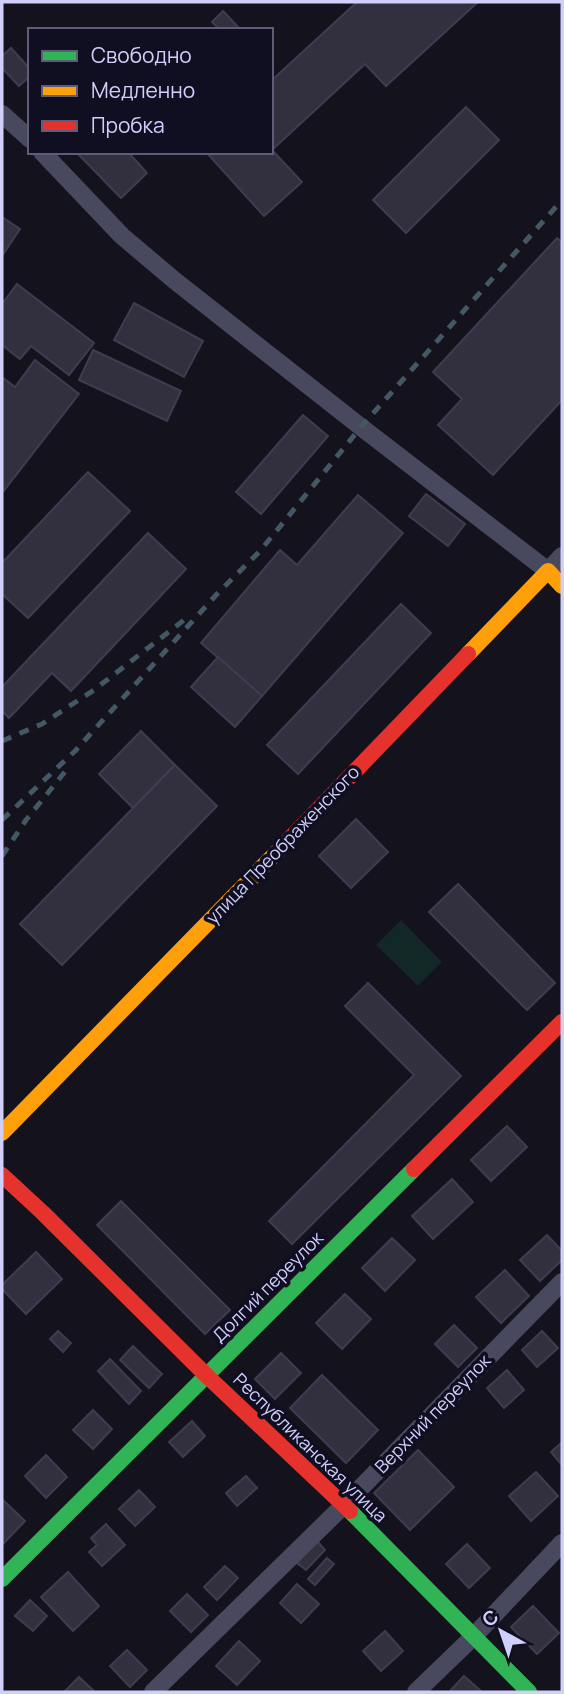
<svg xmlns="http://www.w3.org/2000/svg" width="564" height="1694" viewBox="0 0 564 1694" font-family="Manrope,sans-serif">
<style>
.green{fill:#122826}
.building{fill:#32303f;stroke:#3f3c50;stroke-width:2}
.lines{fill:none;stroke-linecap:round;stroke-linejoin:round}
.street{stroke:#48485e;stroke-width:18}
.fast{stroke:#30b455;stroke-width:16}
.slow{stroke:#ff9f0a;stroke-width:16}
.jam{stroke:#e5322d;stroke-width:16}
.rail{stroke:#425864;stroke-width:5;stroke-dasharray:10 9;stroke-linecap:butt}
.labels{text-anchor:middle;stroke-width:7;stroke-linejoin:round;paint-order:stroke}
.street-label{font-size:18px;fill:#d1d0fd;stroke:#100e21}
</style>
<rect width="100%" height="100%" fill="#14121d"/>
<!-- green -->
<polygon class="green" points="401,920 442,962 418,986 376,945"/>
<!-- building -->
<g class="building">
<polygon points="357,2 478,2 386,86 365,64 272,150 302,182 264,216 206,152 271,152 271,81"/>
<polygon points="223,11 241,30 220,30 212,22"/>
<polygon points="11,48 30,69 30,76 19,86 2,68 2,56"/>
<polygon points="466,107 499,140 406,233 373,200"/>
<polygon points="80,152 128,152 147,173 121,198 78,154"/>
<polygon points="2,217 20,229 2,256"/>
<polygon points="557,238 562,242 562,400 493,475 438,425 462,399 433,372"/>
<polygon points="17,284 94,343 69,375 31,346 20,359 2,345 2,304"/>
<polygon points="134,303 203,341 184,377 114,340"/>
<polygon points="93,350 181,391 167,421 79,380"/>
<polygon points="35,360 79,394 2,493 2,377 15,387"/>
<polygon points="303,415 328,436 261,514 236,492"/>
<polygon points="88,472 130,511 28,618 2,594 2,563"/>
<polygon points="426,494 465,524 448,546 409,516"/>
<polygon points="358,495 403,533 262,696 201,643 280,550 297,565"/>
<polygon points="148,533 186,569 71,691 52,673 9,718 2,711 2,687"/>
<polygon points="401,604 431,633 298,774 267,745"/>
<polygon points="218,657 262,696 235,727 191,687"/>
<polygon points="141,731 175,765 133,808 99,774"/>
<polygon points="175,765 217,806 62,965 20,924"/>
<polygon points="356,819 388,852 351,888 319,856"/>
<polygon points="458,884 555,983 527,1010 429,912"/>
<polygon points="368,983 461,1076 292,1244 269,1221 414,1075 345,1006"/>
<polygon points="507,1126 527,1147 491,1181 471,1160"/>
<polygon points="452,1179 473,1202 433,1239 412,1216"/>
<polygon points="121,1201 230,1310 205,1334 97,1225"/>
<polygon points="547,1235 562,1251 562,1260 540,1281 520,1260"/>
<polygon points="392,1238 415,1260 385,1291 362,1268"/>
<polygon points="36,1252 62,1279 26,1314 2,1289 2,1285"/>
<polygon points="505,1270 529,1296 501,1323 476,1297"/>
<polygon points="345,1294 371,1319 342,1349 316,1323"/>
<polygon points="454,1325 477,1348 458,1367 435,1344"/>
<polygon points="58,1331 71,1343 63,1352 50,1339"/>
<polygon points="542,1331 558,1348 537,1367 522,1350"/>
<polygon points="133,1346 162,1374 149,1388 120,1360"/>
<polygon points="281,1353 301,1373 275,1399 255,1379"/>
<polygon points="110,1359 141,1391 129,1404 98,1371"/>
<polygon points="507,1370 524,1390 504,1408 487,1388"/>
<polygon points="322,1375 378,1430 346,1463 290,1408"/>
<polygon points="93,1410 112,1429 93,1449 73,1430"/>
<polygon points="192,1421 205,1436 183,1457 169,1442"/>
<polygon points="562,1442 562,1465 551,1452"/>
<polygon points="418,1450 454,1487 410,1530 374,1493"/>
<polygon points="46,1455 67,1477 46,1498 25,1476"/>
<polygon points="536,1472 558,1496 531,1521 509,1496"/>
<polygon points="246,1476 257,1488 237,1506 226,1493"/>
<polygon points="139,1490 155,1507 135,1526 119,1509"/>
<polygon points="4,1501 25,1521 2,1545 2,1503"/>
<polygon points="106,1524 125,1545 102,1566 89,1552 97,1545 91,1538"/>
<polygon points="317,1541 325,1550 306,1570 297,1563"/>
<polygon points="467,1544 490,1568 469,1588 446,1564"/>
<polygon points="327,1558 334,1564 315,1585 308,1579"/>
<polygon points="225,1566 238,1578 217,1600 204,1587"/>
<polygon points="68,1572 99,1606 73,1631 41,1597"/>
<polygon points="297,1584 319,1604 301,1623 280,1603"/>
<polygon points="187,1594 208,1615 191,1632 170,1611"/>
<polygon points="30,1600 47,1616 33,1631 15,1616"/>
<polygon points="533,1606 559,1633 537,1654 511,1627"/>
<polygon points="385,1631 403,1651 381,1671 363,1651"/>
<polygon points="239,1641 260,1661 237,1685 216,1666"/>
<polygon points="127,1650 147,1670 130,1687 110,1666"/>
<polygon points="464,1676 482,1692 449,1692"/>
<polygon points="79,1677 95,1692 64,1692"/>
</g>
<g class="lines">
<!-- street -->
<g class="street">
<polyline points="2,114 30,139"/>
<polyline points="42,152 122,236 174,280 361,427 548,571 562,556"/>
<polyline points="153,1692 344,1505 562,1282"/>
<polyline points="416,1692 473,1637 562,1543"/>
</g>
<!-- fast -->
<g class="fast">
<polyline points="350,1511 529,1692"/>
<polyline points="2,1579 414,1169"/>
</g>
<!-- slow -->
<g class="slow">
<polyline points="468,654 548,571 562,586"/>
<polyline points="2,1133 276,853"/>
</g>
<!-- jam -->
<g class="jam">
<polyline points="276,853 468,654"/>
<polyline points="414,1169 562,1022"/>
<polyline points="2,1175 43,1213 206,1375 350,1511"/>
</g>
<!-- rail -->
<g class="rail">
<polyline points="2,741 42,724 94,690 184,620"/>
<polyline points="2,820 75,751 217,594 260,551 361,427 562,200"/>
<polyline points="2,856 26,820 68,768"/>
</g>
</g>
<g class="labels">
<!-- street labels -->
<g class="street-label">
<text transform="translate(283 845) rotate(-46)" y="6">улица Преображенского</text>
<text transform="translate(268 1287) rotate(-45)" y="6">Долгий переулок</text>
<text transform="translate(433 1414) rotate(-46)" y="6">Верхний переулок</text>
<text transform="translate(310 1448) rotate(44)" y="6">Республиканская улица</text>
</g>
</g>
<!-- border -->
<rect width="564" height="1694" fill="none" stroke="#d1d0fd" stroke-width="7"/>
<!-- legend -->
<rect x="28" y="28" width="245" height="126" fill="#100e21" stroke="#5d5c79" stroke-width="2"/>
<rect x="42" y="51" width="35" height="10" fill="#30b455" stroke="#5d5c79" stroke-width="2"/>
<text x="91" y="63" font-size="21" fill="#d1d0fd">Свободно</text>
<rect x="42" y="86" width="35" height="10" fill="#ff9f0a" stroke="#5d5c79" stroke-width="2"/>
<text x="91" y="98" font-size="21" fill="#d1d0fd">Медленно</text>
<rect x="42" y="121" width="35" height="10" fill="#e5322d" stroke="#5d5c79" stroke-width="2"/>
<text x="91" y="133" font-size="21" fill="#d1d0fd">Пробка</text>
<!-- north arrow -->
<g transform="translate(501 1631) rotate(320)" stroke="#100e21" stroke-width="5" paint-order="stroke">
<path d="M0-5L12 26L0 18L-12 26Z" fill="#d1d0fd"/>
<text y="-10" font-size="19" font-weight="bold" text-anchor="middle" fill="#d1d0fd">С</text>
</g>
</svg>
